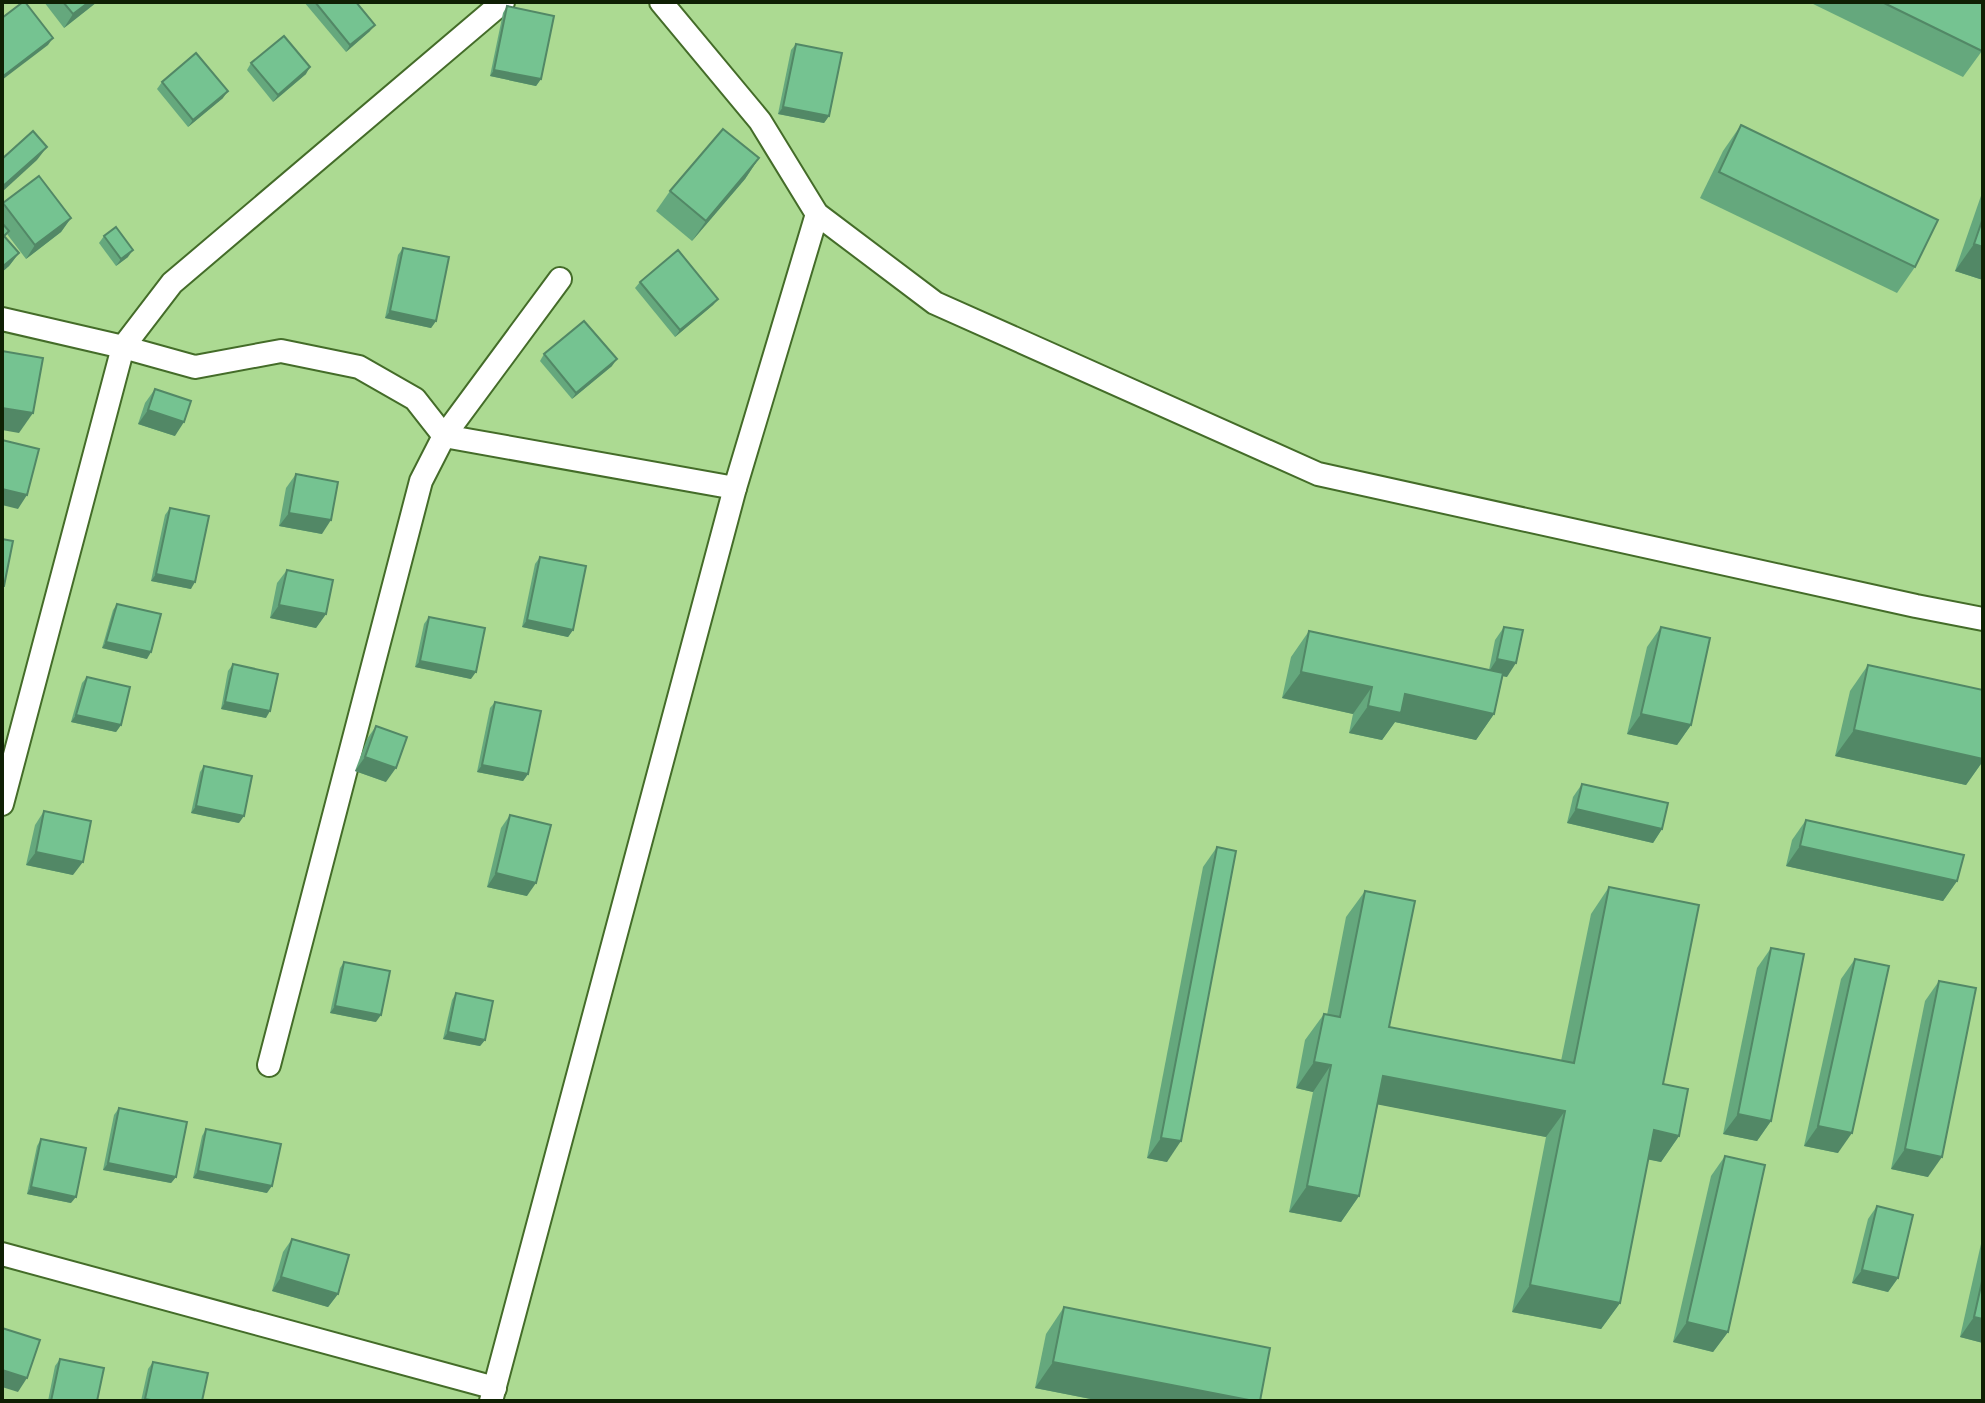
<svg xmlns="http://www.w3.org/2000/svg" width="1985" height="1403" viewBox="0 0 1985 1403" font-family="'Work Sans',sans-serif">
<style>
.lines{fill:none;stroke-linecap:round;stroke-linejoin:round}
.minor-casing{stroke:#446c29;stroke-width:26}
.minor{stroke:#fff;stroke-width:22}
.wall{fill:#65a87d}
.shaded-wall{fill:#528866}
.building{fill:#75c391;stroke:#528866;stroke-width:2}
</style>
<rect width="100%" height="100%" fill="#acda92"/>
<g class="lines">
<!-- minor casing -->
<g class="minor-casing">
<g id="minor">
<polyline points="661,2 760,121 817,214 935,303 1318,474 1916,606 1983,619"/>
<polyline points="2,319 123,347 195,367 281,351 359,367 415,399 444,436 735,488"/>
<polyline points="2,804 123,347 172,283 503,2"/>
<polyline points="269,1065 421,481 444,436 560,279"/>
<polyline points="2,1254 495,1388"/>
<polyline points="491,1401 735,488 817,214"/>
</g>
</g>
<!-- minor -->
<use href="#minor" class="minor"/>
</g>
<!-- wall -->
<g class="wall">
<polygon points="44,2 97,2 64,28"/>
<polygon points="304,2 356,2 370,31 346,52"/>
<polygon points="1809,2 1983,2 1982,51 1963,77"/>
<polygon points="507,6 541,79 536,86 490,76 503,13"/>
<polygon points="796,44 829,116 824,123 778,114 791,50"/>
<polygon points="251,63 306,74 273,102 247,70"/>
<polygon points="162,82 223,98 188,127 157,89"/>
<polygon points="1741,125 1915,267 1897,293 1700,198 1723,151"/>
<polygon points="759,158 745,179 692,241 656,211 670,191"/>
<polygon points="1983,190 1983,280 1955,271"/>
<polygon points="3,203 71,218 61,232 26,259 7,234 5,237 19,253 9,266 2,272"/>
<polygon points="104,236 128,257 116,266 99,243"/>
<polygon points="403,248 436,321 431,328 385,318 398,255"/>
<polygon points="640,282 718,299 713,305 675,337 635,288"/>
<polygon points="544,354 612,366 572,399 540,361"/>
<polygon points="155,389 175,436 138,424 145,403"/>
<polygon points="296,474 322,534 279,526 286,488"/>
<polygon points="170,508 191,589 151,581 165,515"/>
<polygon points="540,557 573,630 568,637 522,627 535,564"/>
<polygon points="287,570 326,614 316,628 270,618 277,583"/>
<polygon points="117,604 147,659 102,648 113,610"/>
<polygon points="429,617 471,679 415,667 424,624"/>
<polygon points="1504,627 1507,677 1503,676 1494,714 1476,740 1395,722 1382,740 1349,733 1353,714 1282,698 1291,657 1309,631 1489,670 1495,640"/>
<polygon points="1661,627 1691,725 1677,745 1627,734 1647,647"/>
<polygon points="233,664 266,718 221,709 228,671"/>
<polygon points="1868,665 1983,690 1983,761 1966,785 1835,756 1850,691"/>
<polygon points="87,677 121,725 116,732 71,722 82,683"/>
<polygon points="495,702 528,774 523,781 477,772 490,708"/>
<polygon points="376,726 386,782 355,771 367,739"/>
<polygon points="204,766 239,823 191,813 200,772"/>
<polygon points="1582,784 1662,829 1653,843 1567,823 1573,797"/>
<polygon points="44,811 73,875 26,865 35,825"/>
<polygon points="510,815 527,896 487,887 501,828"/>
<polygon points="1806,820 1957,881 1943,901 1786,866 1792,840"/>
<polygon points="1217,847 1167,1162 1147,1158 1203,867"/>
<polygon points="1609,887 1663,1084 1679,1136 1661,1162 1648,1159 1620,1303 1601,1329 1512,1312 1546,1137 1378,1104 1359,1196 1341,1222 1289,1212 1313,1092 1296,1088 1305,1040 1324,1014 1327,1015 1346,917 1365,891 1389,1027 1561,1061 1591,914"/>
<polygon points="1771,948 1771,1121 1757,1141 1723,1134 1757,968"/>
<polygon points="1855,959 1838,1153 1804,1146 1841,979"/>
<polygon points="344,962 376,1022 330,1013 340,968"/>
<polygon points="1939,981 1928,1177 1891,1169 1925,1001"/>
<polygon points="456,993 485,1040 480,1046 443,1039 452,1000"/>
<polygon points="119,1108 176,1177 171,1183 103,1170 114,1115"/>
<polygon points="206,1129 267,1193 193,1178 202,1136"/>
<polygon points="41,1139 71,1203 27,1194 37,1146"/>
<polygon points="1725,1156 1728,1332 1713,1352 1673,1342 1711,1176"/>
<polygon points="1877,1206 1898,1278 1888,1292 1852,1283 1868,1219"/>
<polygon points="1983,1235 1983,1343 1960,1337"/>
<polygon points="292,1239 338,1294 328,1307 272,1291 283,1252"/>
<polygon points="1064,1307 1260,1401 1101,1401 1035,1388 1046,1334"/>
<polygon points="60,1359 97,1401 48,1401 55,1366"/>
<polygon points="153,1362 202,1401 141,1401 148,1369"/>
</g>
<!-- shaded-wall -->
<g class="shaded-wall">
<polygon points="89,2 97,2 64,28 73,14"/>
<polygon points="375,25 370,31 346,52 350,45"/>
<polygon points="53,38 48,45 2,80 2,77"/>
<polygon points="310,67 306,74 273,102 278,95"/>
<polygon points="494,70 541,79 536,86 490,76"/>
<polygon points="228,91 223,98 188,127 193,120"/>
<polygon points="783,107 829,116 824,123 778,114"/>
<polygon points="47,147 37,160 2,192 2,187"/>
<polygon points="759,158 745,179 692,241 706,221"/>
<polygon points="71,218 61,232 26,259 35,245"/>
<polygon points="1974,244 1983,247 1983,280 1955,271"/>
<polygon points="133,250 128,257 116,266 121,259"/>
<polygon points="19,253 9,266 2,272 2,267"/>
<polygon points="718,299 713,305 675,337 680,330"/>
<polygon points="390,311 436,321 431,328 385,318"/>
<polygon points="617,359 612,366 572,399 576,393"/>
<polygon points="2,408 33,413 19,433 2,430"/>
<polygon points="148,410 184,422 175,436 138,424"/>
<polygon points="2,489 27,495 18,509 2,505"/>
<polygon points="289,513 331,520 322,534 279,526"/>
<polygon points="156,574 195,582 191,589 151,581"/>
<polygon points="279,605 326,614 316,628 270,618"/>
<polygon points="527,620 573,630 568,637 522,627"/>
<polygon points="106,642 151,652 147,659 102,648"/>
<polygon points="1497,659 1516,663 1507,677 1488,673"/>
<polygon points="420,661 476,672 471,679 415,667"/>
<polygon points="1301,672 1372,687 1353,714 1282,698"/>
<polygon points="1405,694 1494,714 1476,740 1395,722 1382,740 1349,733 1368,706"/>
<polygon points="225,702 270,711 266,718 221,709"/>
<polygon points="1641,714 1691,725 1677,745 1627,734"/>
<polygon points="76,715 121,725 116,732 71,722"/>
<polygon points="1854,730 1983,759 1983,761 1966,785 1835,756"/>
<polygon points="365,757 396,768 386,782 355,771"/>
<polygon points="482,765 528,774 523,781 477,772"/>
<polygon points="196,806 244,816 239,823 191,813"/>
<polygon points="1576,809 1662,829 1653,843 1567,823"/>
<polygon points="1800,846 1957,881 1943,901 1786,866"/>
<polygon points="36,852 83,862 73,875 26,865"/>
<polygon points="496,873 536,883 527,896 487,887"/>
<polygon points="335,1006 381,1015 376,1022 330,1013"/>
<polygon points="448,1032 485,1040 480,1046 443,1039"/>
<polygon points="1314,1062 1331,1065 1313,1092 1296,1088"/>
<polygon points="1383,1076 1565,1111 1546,1137 1365,1102"/>
<polygon points="1738,1114 1771,1121 1757,1141 1723,1134"/>
<polygon points="1818,1126 1852,1133 1838,1153 1804,1146"/>
<polygon points="1654,1130 1679,1136 1661,1162 1635,1157"/>
<polygon points="1161,1138 1181,1141 1167,1162 1147,1158"/>
<polygon points="1905,1149 1942,1157 1928,1177 1891,1169"/>
<polygon points="108,1163 176,1177 171,1183 103,1170"/>
<polygon points="198,1171 272,1186 267,1193 193,1178"/>
<polygon points="1307,1186 1359,1196 1341,1222 1289,1212"/>
<polygon points="31,1187 76,1197 71,1203 27,1194"/>
<polygon points="1862,1270 1898,1278 1888,1292 1852,1283"/>
<polygon points="281,1277 338,1294 328,1307 272,1291"/>
<polygon points="1530,1285 1620,1303 1601,1329 1512,1312"/>
<polygon points="1974,1317 1983,1319 1983,1343 1960,1337"/>
<polygon points="1687,1322 1728,1332 1713,1352 1673,1342"/>
<polygon points="1053,1362 1254,1401 1101,1401 1035,1388"/>
<polygon points="2,1370 27,1378 18,1392 2,1387"/>
</g>
<!-- building -->
<g class="building">
<polygon points="23,2 25,2 53,38 2,77 2,18"/>
<polygon points="63,2 89,2 73,14"/>
<polygon points="315,2 356,2 375,25 350,45"/>
<polygon points="1882,2 1983,2 1983,48 1982,51"/>
<polygon points="507,6 554,16 541,79 494,70"/>
<polygon points="284,36 310,67 278,95 251,63"/>
<polygon points="796,44 842,53 829,116 783,107"/>
<polygon points="196,53 228,91 193,120 162,82"/>
<polygon points="1741,125 1938,220 1915,267 1719,172"/>
<polygon points="723,129 759,158 706,221 670,191"/>
<polygon points="33,131 47,147 2,187 2,159"/>
<polygon points="39,176 71,218 35,245 3,203"/>
<polygon points="1983,218 1983,247 1974,244"/>
<polygon points="2,223 9,231 4,236 19,253 2,267"/>
<polygon points="116,227 133,250 121,259 104,236"/>
<polygon points="403,248 449,257 436,321 390,311"/>
<polygon points="678,250 718,299 680,330 640,282"/>
<polygon points="584,321 617,359 576,393 544,354"/>
<polygon points="2,351 43,358 33,413 2,408"/>
<polygon points="155,389 191,401 184,422 148,410"/>
<polygon points="2,440 39,449 27,495 2,489"/>
<polygon points="296,474 338,482 331,520 289,513"/>
<polygon points="170,508 209,516 195,582 156,574"/>
<polygon points="2,539 13,541 4,586 2,586"/>
<polygon points="540,557 586,566 573,630 527,620"/>
<polygon points="287,570 333,580 326,614 279,605"/>
<polygon points="117,604 161,614 151,652 106,642"/>
<polygon points="429,617 485,628 476,672 420,661"/>
<polygon points="1504,627 1523,630 1516,663 1497,659"/>
<polygon points="1661,627 1710,638 1691,725 1641,714"/>
<polygon points="1309,631 1503,673 1494,714 1405,694 1401,713 1368,706 1372,687 1301,672"/>
<polygon points="233,664 278,674 270,711 225,702"/>
<polygon points="1868,665 1983,690 1983,759 1854,730"/>
<polygon points="87,677 130,687 121,725 76,715"/>
<polygon points="495,702 541,711 528,774 482,765"/>
<polygon points="376,726 407,737 396,768 365,757"/>
<polygon points="204,766 252,776 244,816 196,806"/>
<polygon points="1582,784 1668,803 1662,829 1576,809"/>
<polygon points="44,811 91,821 83,862 36,852"/>
<polygon points="510,815 551,825 536,883 496,873"/>
<polygon points="1806,820 1964,855 1957,881 1800,846"/>
<polygon points="1217,847 1236,851 1181,1141 1161,1138"/>
<polygon points="1609,887 1699,905 1663,1084 1688,1089 1679,1136 1654,1130 1620,1303 1530,1285 1565,1111 1383,1076 1359,1196 1307,1186 1331,1065 1314,1062 1324,1014 1340,1017 1365,891 1415,901 1389,1027 1574,1063"/>
<polygon points="1771,948 1804,954 1771,1121 1738,1114"/>
<polygon points="1855,959 1889,966 1852,1133 1818,1126"/>
<polygon points="344,962 390,971 381,1015 335,1006"/>
<polygon points="1939,981 1976,988 1942,1157 1905,1149"/>
<polygon points="456,993 493,1001 485,1040 448,1032"/>
<polygon points="119,1108 187,1122 176,1177 108,1163"/>
<polygon points="206,1129 281,1144 272,1186 198,1171"/>
<polygon points="41,1139 86,1148 76,1197 31,1187"/>
<polygon points="1725,1156 1765,1165 1728,1332 1687,1322"/>
<polygon points="1877,1206 1913,1215 1898,1278 1862,1270"/>
<polygon points="292,1239 349,1255 338,1294 281,1277"/>
<polygon points="1983,1277 1983,1319 1974,1317"/>
<polygon points="1064,1307 1270,1348 1260,1401 1254,1401 1053,1362"/>
<polygon points="2,1328 40,1340 27,1378 2,1370"/>
<polygon points="60,1359 104,1368 97,1401 51,1401"/>
<polygon points="153,1362 208,1373 202,1401 156,1401 145,1399"/>
</g>
<!-- border -->
<rect width="1985" height="1403" fill="none" stroke="#0f2004" stroke-width="8"/>
</svg>
